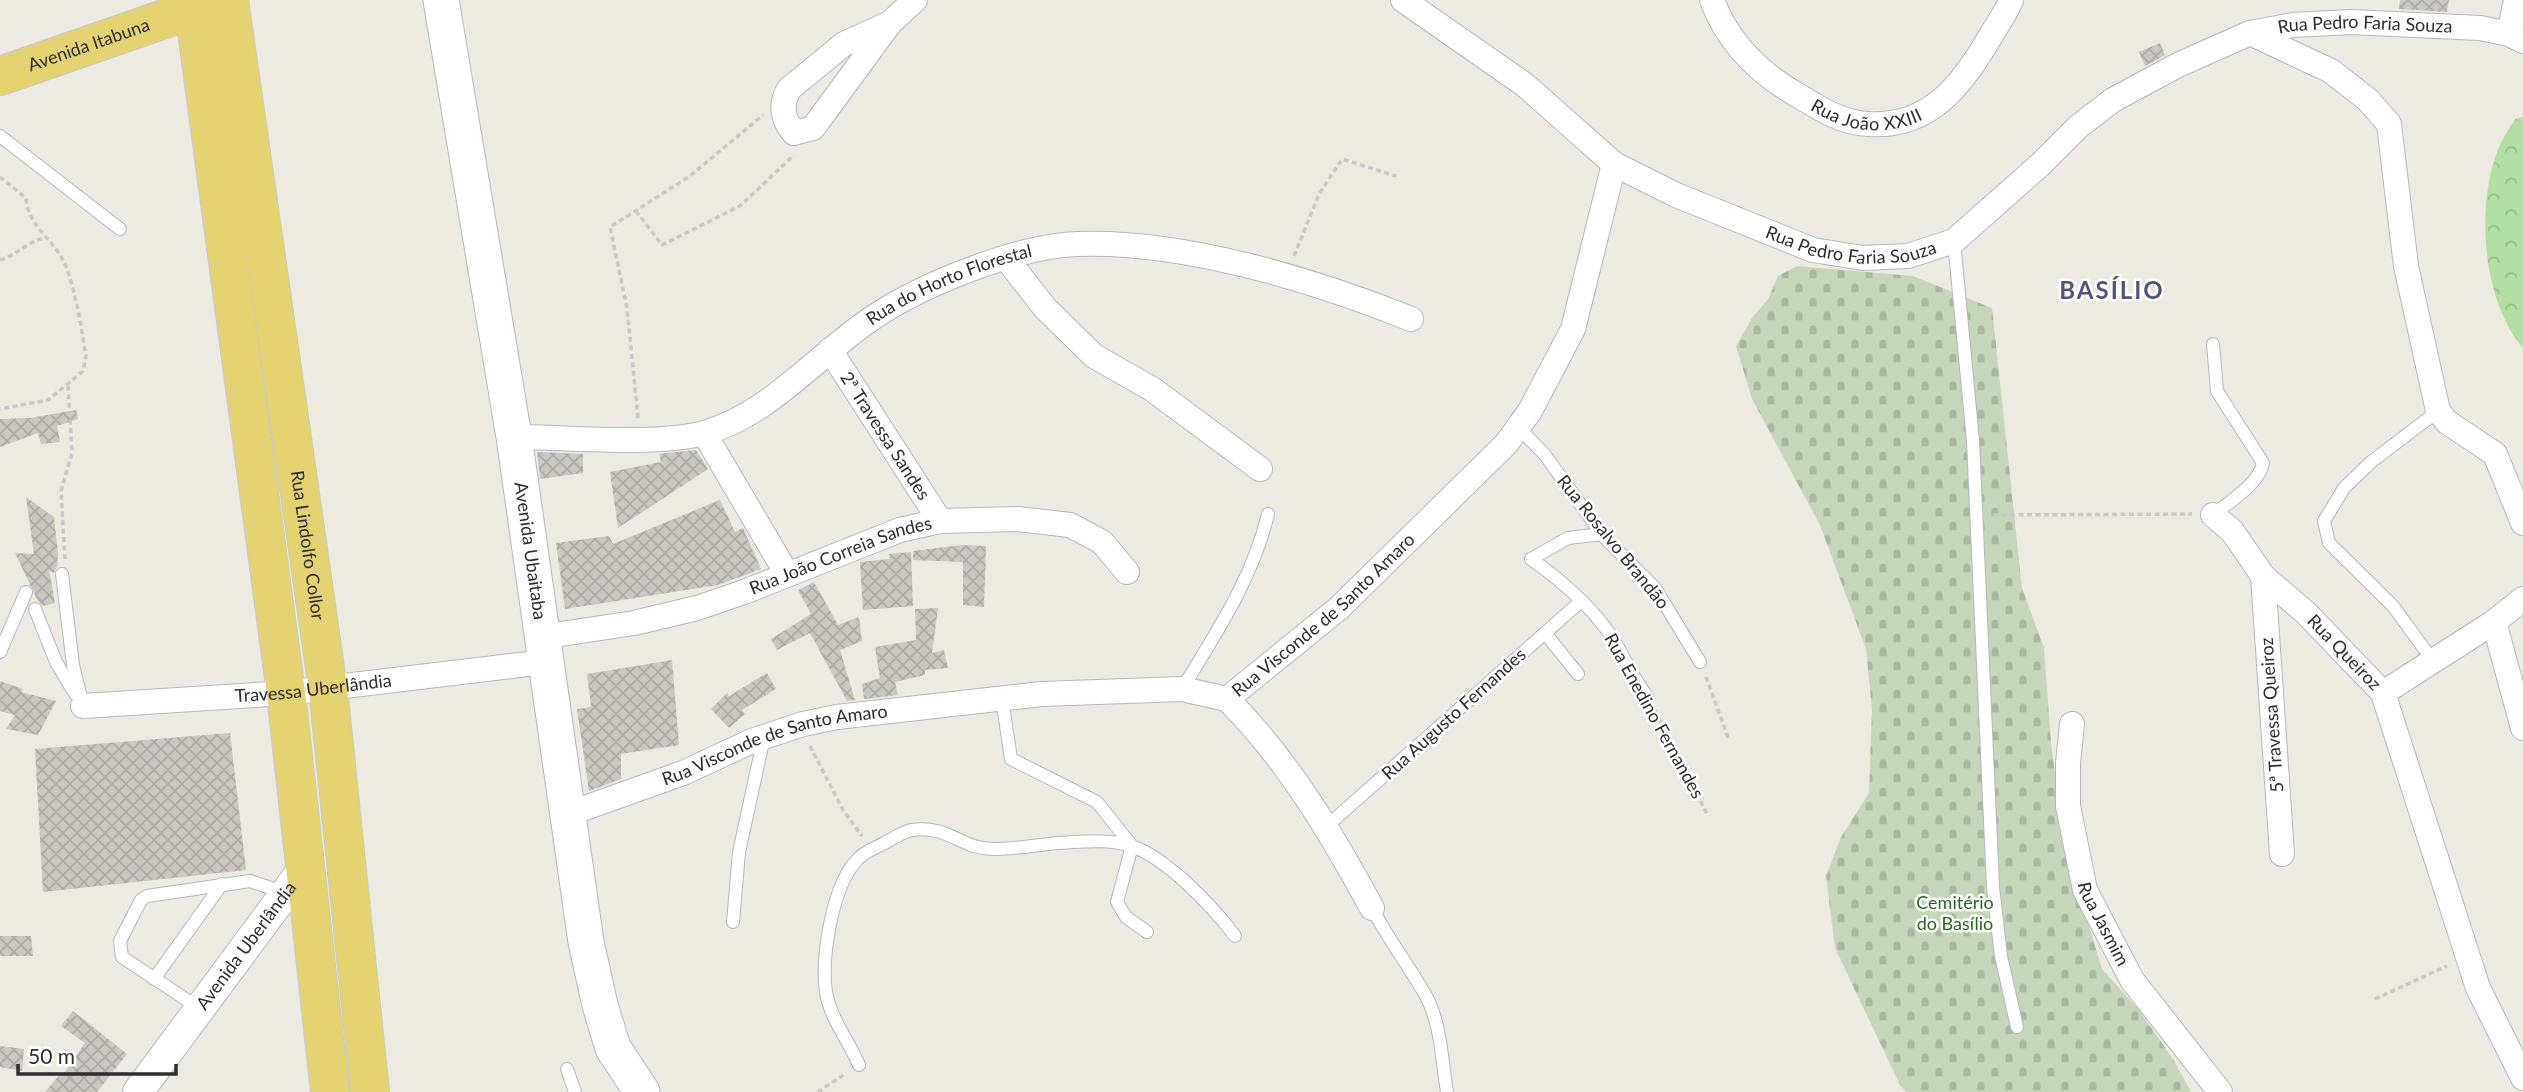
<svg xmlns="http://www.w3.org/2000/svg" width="2523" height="1092" viewBox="0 0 2523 1092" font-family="Lato,sans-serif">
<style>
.forest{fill:url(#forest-crowns)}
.cemetery{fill:url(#cemetery-stones)}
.building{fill:url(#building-cross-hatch)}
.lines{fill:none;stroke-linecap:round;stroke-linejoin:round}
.service-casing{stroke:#b5b7c0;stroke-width:14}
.minor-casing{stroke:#b5b7c0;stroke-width:26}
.tertiary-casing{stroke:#b5b7c0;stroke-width:32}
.secondary-casing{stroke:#b5b7c0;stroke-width:37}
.primary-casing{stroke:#c9c9c9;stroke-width:40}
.path{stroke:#c9c9c9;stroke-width:3.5;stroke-dasharray:5 3.5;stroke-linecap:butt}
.service{stroke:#fff;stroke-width:12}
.minor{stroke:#fff;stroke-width:24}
.tertiary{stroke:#fff;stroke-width:30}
.secondary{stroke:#fff;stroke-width:35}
.primary{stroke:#e4d370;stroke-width:38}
.labels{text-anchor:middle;stroke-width:5;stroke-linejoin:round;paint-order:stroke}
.street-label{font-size:18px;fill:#2e2e2e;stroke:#fff}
.park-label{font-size:18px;fill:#2b6623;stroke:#fff}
.district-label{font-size:24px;font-weight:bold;letter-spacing:2px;fill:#52557b;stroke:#fff}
</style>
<defs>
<pattern id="forest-crowns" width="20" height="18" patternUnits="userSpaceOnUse" patternTransform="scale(1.75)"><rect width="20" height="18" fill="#b3dea4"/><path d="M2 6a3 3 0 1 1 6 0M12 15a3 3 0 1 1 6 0" fill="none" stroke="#9abf8e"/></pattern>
<pattern id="cemetery-stones" width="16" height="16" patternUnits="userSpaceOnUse" patternTransform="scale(1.75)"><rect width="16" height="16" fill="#c6d6bb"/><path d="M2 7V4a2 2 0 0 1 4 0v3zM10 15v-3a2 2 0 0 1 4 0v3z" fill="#aab8a1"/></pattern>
<pattern id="building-cross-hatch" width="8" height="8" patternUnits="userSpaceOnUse" patternTransform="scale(1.75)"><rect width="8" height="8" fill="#cac6c1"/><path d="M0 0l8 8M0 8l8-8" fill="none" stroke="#aeaaa6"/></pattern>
</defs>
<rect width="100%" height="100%" fill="#edeae2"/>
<!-- forest -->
<path class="forest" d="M2523,117V348C2482,300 2475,205 2499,147C2503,137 2510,128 2515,119Z"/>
<!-- cemetery -->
<polygon class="cemetery" points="1797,266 1913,276 1992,308 2022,588 2044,648 2051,743 2065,847 2102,969 2139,1010 2173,1059 2191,1092 1906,1092 1900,1085 1835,948 1826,876 1841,837 1869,793 1872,709 1866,649 1820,525 1752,399 1736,346 1752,318 1768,299 1778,276"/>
<!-- building -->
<g class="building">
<polygon points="2400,0 2449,0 2447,12 2399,9"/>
<polygon points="2160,43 2165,55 2145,66 2139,52"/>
<polygon points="76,410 78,419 57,426 60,442 41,444 38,433 0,447 0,419 30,418"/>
<polygon points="696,450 708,469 618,528 610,472 661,462 659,454"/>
<polygon points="537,452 583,454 583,473 540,479"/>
<polygon points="26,497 54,517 58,553 57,567 54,573 49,571 55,603 43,606 38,601 15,553 34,554"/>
<polygon points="720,500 735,532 743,528 761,569 718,585 565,609 556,543 609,536 613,544"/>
<polygon points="962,545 986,546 984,607 963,605 963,562 913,560 913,551"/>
<polygon points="911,552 913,606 863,610 860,562 890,559 889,554"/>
<polygon points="814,582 838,625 859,617 862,641 840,650 855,700 847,701 810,633 777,650 771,639 811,614 798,590"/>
<polygon points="938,608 932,653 944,650 948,668 925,670 925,675 895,682 898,695 864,699 862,684 880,678 875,647 916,640 915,609"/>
<polygon points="672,660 679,745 621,754 621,779 589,791 577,709 591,707 587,674"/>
<polygon points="767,673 776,689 742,710 745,714 729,728 711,709 727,693 729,696"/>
<polygon points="0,681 23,689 21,692 56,701 38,735 6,729 15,715 0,711"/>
<polygon points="230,733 246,870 43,892 35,749"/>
<polygon points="0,936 31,936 33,956 0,956"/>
<polygon points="73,1011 127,1054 97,1092 45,1092 62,1072 64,1073 85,1043 61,1026"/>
<polygon points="0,1046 24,1049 22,1071 0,1067"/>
</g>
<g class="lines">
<!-- service casing -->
<g class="service-casing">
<g id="service">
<polyline points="0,136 120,229"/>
<polyline points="1954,241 1973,441 1993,887 2001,956 2017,1027"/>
<path d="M2213,344L2217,391L2263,463C2260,483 2228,503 2213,515"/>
<polyline points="1518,427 1545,455 1604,537 1655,588 1700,662"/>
<path d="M1602,534L1568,538L1531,559C1558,578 1587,603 1607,630C1623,651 1630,675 1647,696"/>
<polyline points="62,574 73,665 83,706"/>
<polyline points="35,609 56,662 75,694"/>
<polyline points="1545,633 1578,674"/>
<polyline points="0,652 26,592"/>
<polyline points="2433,661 2393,606 2329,543 2324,521 2344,488 2371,462 2438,411"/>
<path d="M1182,689C1216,633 1253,578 1268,514"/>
<polyline points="1002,698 1011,759 1097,802 1132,846 1117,902 1126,917 1147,932"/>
<polyline points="1327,826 1580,602"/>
<path d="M1372,908C1388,939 1409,966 1426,996C1441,1023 1442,1062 1447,1092"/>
<polyline points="733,922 739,852 764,737"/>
<polyline points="154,979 222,884"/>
<polyline points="199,1008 122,957 120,941 141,900 147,896 250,881 286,893"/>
<path d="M859,1065C849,1041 830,1018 826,992C821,958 832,886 857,860C866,850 877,848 888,841C896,837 904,831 912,830C950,825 960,849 993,849C1020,849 1046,843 1073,842C1091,841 1113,840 1131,846C1166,857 1213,907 1235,936"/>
<polyline points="567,1069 575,1092"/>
</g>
</g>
<!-- minor casing -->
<g class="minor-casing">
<g id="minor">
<path id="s1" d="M1403,0L1525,85L1614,164L1676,195L1813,250L1863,258L1908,256L1954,241L2041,164L2079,126L2113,100L2178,65L2250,33L2293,25L2351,22L2480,28L2509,34L2523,41"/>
<path id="s2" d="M1712,0C1728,43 1760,74 1799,96C1820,109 1843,123 1868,124C1930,128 1962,85 1990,37C1997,25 2006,13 2011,0"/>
<path d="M890,23L844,44L789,89C780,104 782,119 794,133L813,128L890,23L915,0"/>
<polyline points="2250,33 2331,71 2368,100 2389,124 2406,266 2438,411 2447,422 2495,454 2523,523"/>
<polyline points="2509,34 2516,0"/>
<polyline points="1006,258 1045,308 1094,356 1152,389 1260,469"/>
<polyline points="830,350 940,521"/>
<polyline points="704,433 787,574"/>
<path id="s3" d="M514,437C567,437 655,446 704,433C770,415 819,353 874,317C923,284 1018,246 1077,244C1182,240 1314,280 1411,319"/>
<path id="s4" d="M2213,515L2232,531L2263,576L2306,613L2383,693L2478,988L2523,1078"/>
<polyline points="2263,576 2282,854"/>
<polyline points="2494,622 2523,728"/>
<path id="s5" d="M541,637L634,623L697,608L744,592L900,530L940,521L1018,519L1070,525L1102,542L1127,572"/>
<polyline points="2383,693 2494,622 2523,599"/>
<path d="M1227,699C1288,760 1331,833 1372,908"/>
<path id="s6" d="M83,706L286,693L545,662"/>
<path id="s7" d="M2072,724L2068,763V806L2085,890L2132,980L2220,1092"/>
<path id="s8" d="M568,814L683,773L752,741L803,724L837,717L1042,694L1182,689L1227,699L1339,608L1506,444L1530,411L1573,329L1614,164"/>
</g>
</g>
<!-- tertiary casing -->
<g class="tertiary-casing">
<g id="tertiary">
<path id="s9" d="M138,1092L304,868"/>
</g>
</g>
<!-- secondary casing -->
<g class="secondary-casing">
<g id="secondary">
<path id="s10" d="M441,0L514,437L586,942L600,1005L613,1048L642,1092"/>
</g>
</g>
<!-- primary casing -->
<g class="primary-casing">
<g id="primary">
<path id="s11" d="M229,0L328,689L370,1092"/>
<polyline points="194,9 286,693 330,1092"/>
<path id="s12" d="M0,76L216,1"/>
</g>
</g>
<!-- path -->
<g class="path">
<path d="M0,177L26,198C28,227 54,239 65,264C76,292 81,326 86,356L83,371L48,400L0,409"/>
<polyline points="636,211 662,245 740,206 794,155"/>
<polyline points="1294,256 1319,194 1342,159 1396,176"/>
<path d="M0,260C17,255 27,242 44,238"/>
<polyline points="638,418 627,308 610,227 690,176 763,115"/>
<polyline points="1993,515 2192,514"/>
<polyline points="65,559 61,491 72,453 68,385"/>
<polyline points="1706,677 1729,740"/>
<polyline points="1655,710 1707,814"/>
<polyline points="810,746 843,810 862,836"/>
<polyline points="2375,999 2447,966"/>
<polyline points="818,1092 845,1074"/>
</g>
<!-- service -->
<use href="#service" class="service"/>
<!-- minor -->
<use href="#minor" class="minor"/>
<!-- tertiary -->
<use href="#tertiary" class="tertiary"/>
<!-- secondary -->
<use href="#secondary" class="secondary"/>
<!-- primary -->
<use href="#primary" class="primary"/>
</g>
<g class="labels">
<!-- street labels -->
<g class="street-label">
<text dy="6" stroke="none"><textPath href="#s1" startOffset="1110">Rua Pedro Faria Souza</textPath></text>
<text dy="6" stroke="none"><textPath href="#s12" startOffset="94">Avenida Itabuna</textPath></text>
<text dy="6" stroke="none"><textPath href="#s2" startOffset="205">Rua João XXIII</textPath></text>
<text dy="6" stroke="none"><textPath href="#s1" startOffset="522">Rua Pedro Faria Souza</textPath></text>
<text dy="6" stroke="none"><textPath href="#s3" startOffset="480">Rua do Horto Florestal</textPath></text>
<text transform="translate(885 436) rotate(57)" y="6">2ª Travessa Sandes</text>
<text transform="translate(1613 542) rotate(51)" y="6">Rua Rosalvo Brandão</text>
<text dy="6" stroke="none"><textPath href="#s11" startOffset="551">Rua Lindolfo Collor</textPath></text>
<text dy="6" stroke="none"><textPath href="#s10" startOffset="558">Avenida Ubaitaba</textPath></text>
<text dy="6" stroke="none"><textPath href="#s5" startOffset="312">Rua João Correia Sandes</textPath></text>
<text dy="6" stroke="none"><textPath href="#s8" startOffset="807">Rua Visconde de Santo Amaro</textPath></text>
<text dy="6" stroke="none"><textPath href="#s4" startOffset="191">Rua Queiroz</textPath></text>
<text dy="6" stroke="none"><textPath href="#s6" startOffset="231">Travessa Uberlândia</textPath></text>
<text transform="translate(1454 714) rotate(-42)" y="6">Rua Augusto Fernandes</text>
<text transform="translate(2272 715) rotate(-94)" y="6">5ª Travessa Queiroz</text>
<text transform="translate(1654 716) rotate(61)" y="6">Rua Enedino Fernandes</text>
<text dy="6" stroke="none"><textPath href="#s8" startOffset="219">Rua Visconde de Santo Amaro</textPath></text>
<text dy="6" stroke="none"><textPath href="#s7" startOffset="206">Rua Jasmim</textPath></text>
<text dy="6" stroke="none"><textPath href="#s9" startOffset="182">Avenida Uberlândia</textPath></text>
</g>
<!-- park labels -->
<g class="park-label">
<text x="1955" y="909">Cemitério<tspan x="1955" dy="21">do Basílio</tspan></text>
</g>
<!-- district labels -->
<g class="district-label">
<text x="2112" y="299">BASÍLIO</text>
</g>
</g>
<!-- scale -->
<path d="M18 1064v10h158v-10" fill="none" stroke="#2e2e2e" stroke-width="3.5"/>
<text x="28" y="1064" font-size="21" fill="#2e2e2e" stroke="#ffffff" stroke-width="5" paint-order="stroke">50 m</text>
</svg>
